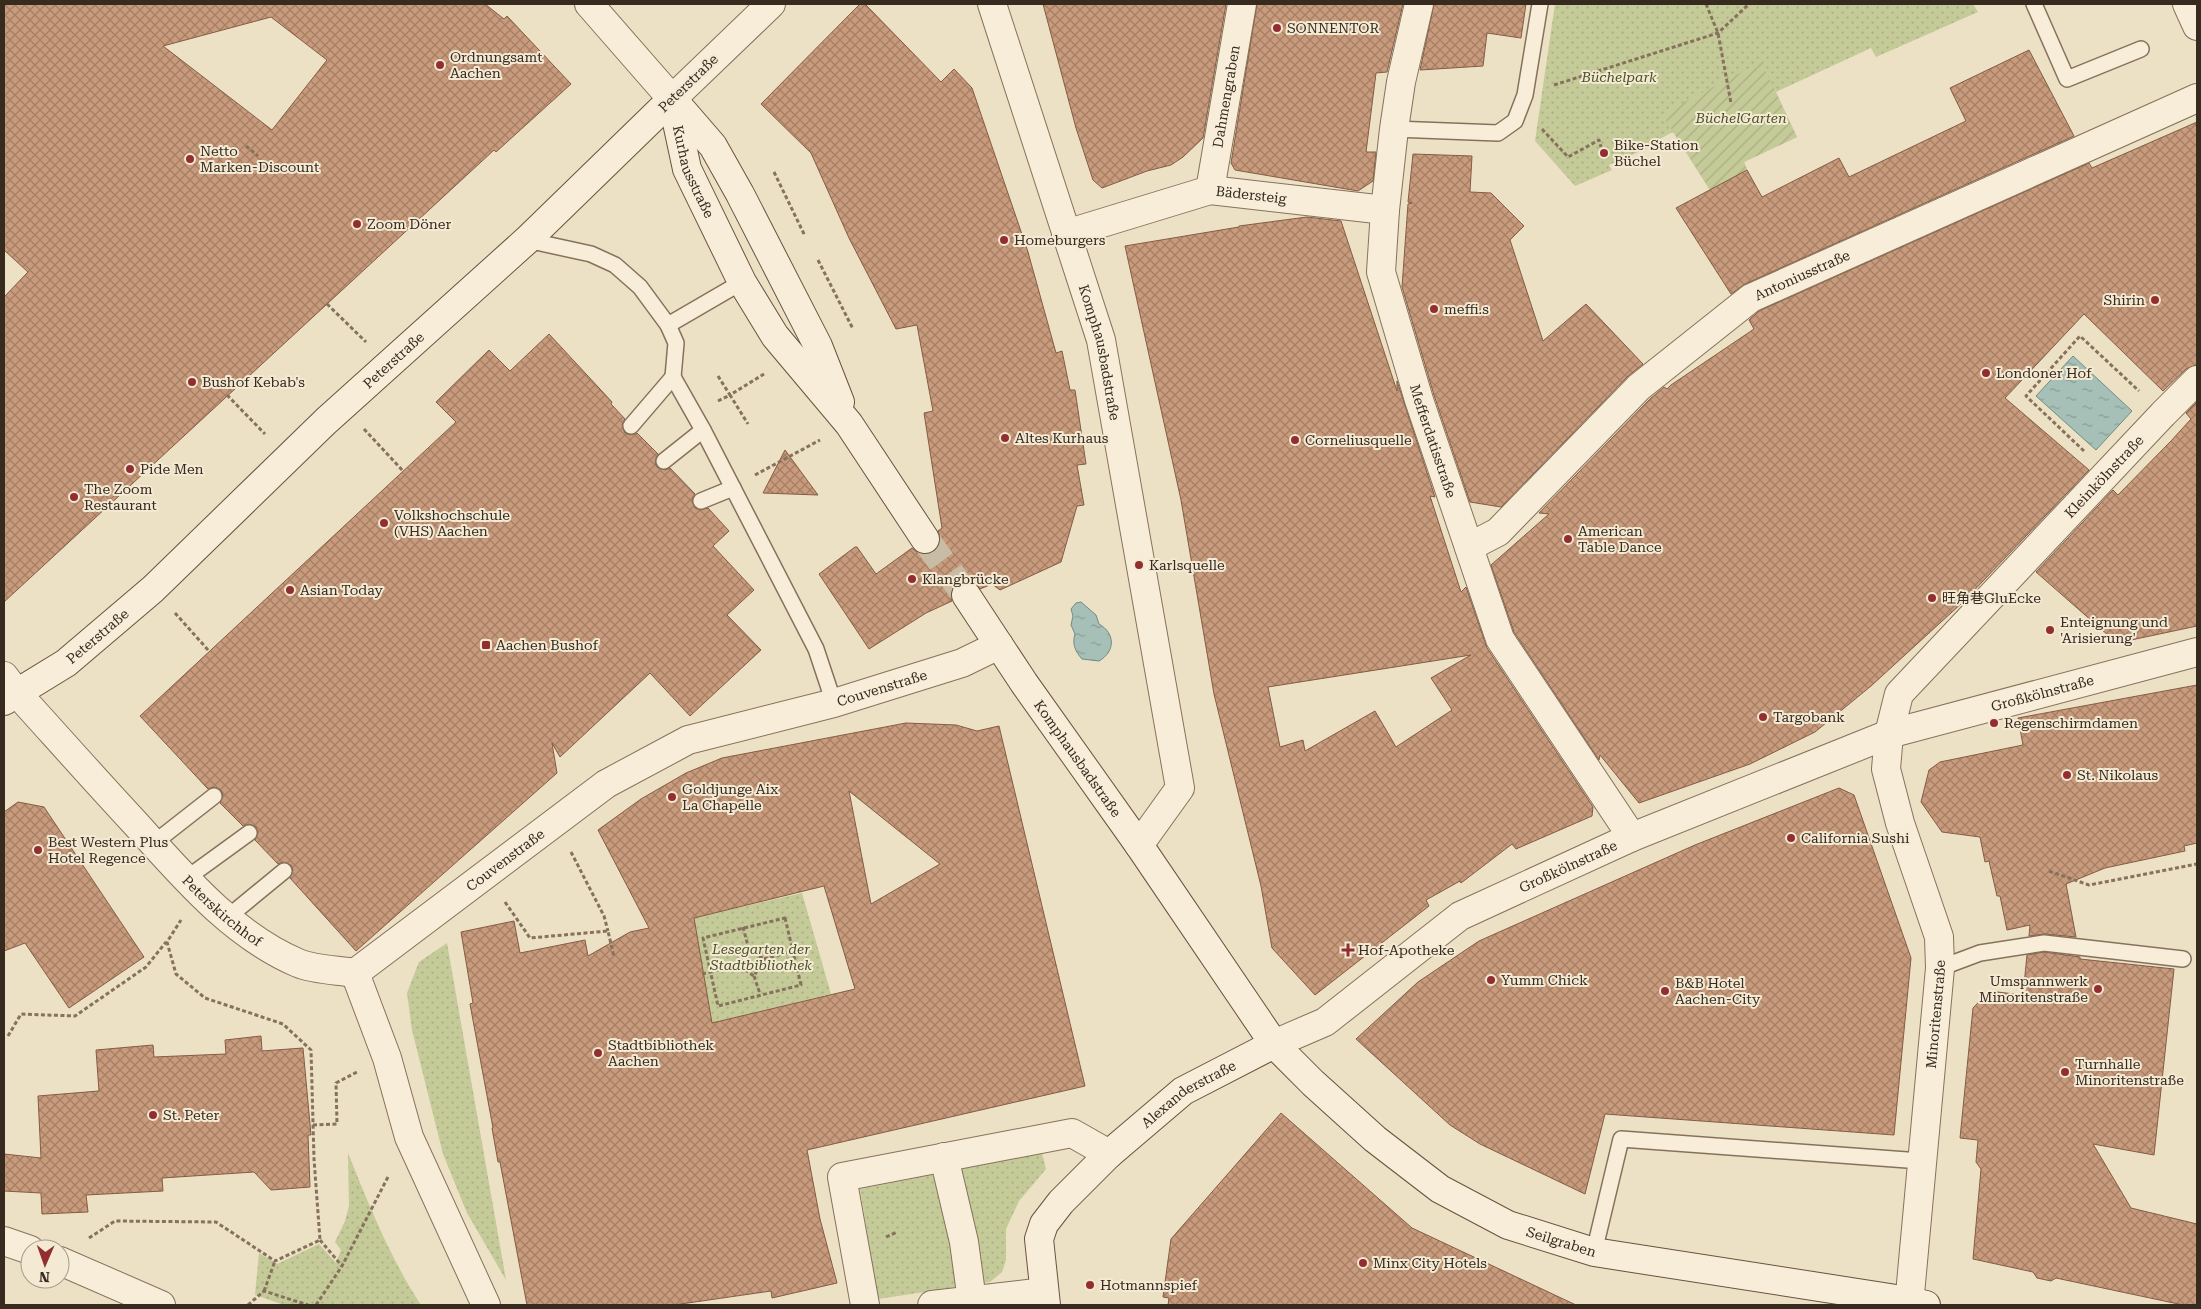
<svg xmlns="http://www.w3.org/2000/svg" width="2201" height="1309" viewBox="0 0 2201 1309" font-family="'Roboto Serif','Noto Sans SC',serif">
<style>
.park{fill:url(#park-dots)}
.garden{fill:url(#garden-furrows)}
.water{fill:url(#water-ripples);stroke:#6d8d85}
.building{fill:url(#building-cross-hatch);stroke:#845c43;fill-rule:evenodd}
.lines{fill:none;stroke-linecap:round;stroke-linejoin:round}
.secondary-tunnel{stroke:#c8bca4;stroke-width:28;stroke-dasharray:28 14;stroke-linecap:butt}
.lane-casing{stroke:#86725c;stroke-width:18}
.street-casing{stroke:#86725c;stroke-width:30}
.secondary-casing{stroke:#68533f;stroke-width:30}
.path{stroke:#86725c;stroke-width:3;stroke-dasharray:4 2.5;stroke-linecap:butt}
.lane{stroke:#f7edd8;stroke-width:15}
.street{stroke:#f7edd8;stroke-width:28}
.secondary{stroke:#f7edd8;stroke-width:28}
.poi-dot{fill:#932e30;stroke:#f4ead4;stroke-width:2}
.labels{text-anchor:middle;stroke-width:4;stroke-linejoin:round;paint-order:stroke}
.poi-label{font-size:14px;fill:#372a1f;stroke:#f4ead4;text-anchor:start}
.park-label{font-size:14px;font-style:italic;fill:#485226;stroke:#f4ead4}
.street-label{font-size:14px;fill:#372a1f;stroke:#f4ead4}
</style>
<defs>
<pattern id="park-dots" width="8" height="8" patternUnits="userSpaceOnUse" patternTransform="scale(1.25)"><rect width="8" height="8" fill="#c5ca99"/><path d="M2 2h.1M6 6h.1" fill="none" stroke="#aaae83" stroke-width="1.8" stroke-linecap="round"/></pattern>
<pattern id="garden-furrows" width="10" height="10" patternUnits="userSpaceOnUse" patternTransform="scale(1.25)"><rect width="10" height="10" fill="#c5ca99"/><path d="M-1 1l2-2M0 10L10 0M9 11l2-2" fill="none" stroke="#aaae83"/></pattern>
<pattern id="water-ripples" width="26" height="14" patternUnits="userSpaceOnUse" patternTransform="scale(1.25)"><rect width="26" height="14" fill="#a6c0b8"/><path d="M2 4q2-2 4 0t4 0M15 11q2-2 4 0t4 0" fill="none" stroke="#889c95"/></pattern>
<pattern id="building-cross-hatch" width="8" height="8" patternUnits="userSpaceOnUse" patternTransform="scale(1.25)"><rect width="8" height="8" fill="#c99b7c"/><path d="M0 0l8 8M0 8l8-8" fill="none" stroke="#a47f65"/></pattern>
</defs>
<rect width="100%" height="100%" fill="#ece0c5"/>
<!-- park -->
<g class="park">
<polygon points="1555,4 1973,4 1978,12 1876,57 1871,48 1776,92 1797,137 1744,162 1747,170 1710,190 1673,132 1654,142 1652,146 1609,165 1612,170 1575,186 1535,141"/>
<polygon points="802,893 831,994 712,1023 693,918"/>
<polygon points="447,943 506,1280 467,1213 443,1154 412,1030 407,993 419,962"/>
<path d="M348,1153C369,1205 390,1258 421,1305H284L255,1295L259,1253L277,1264L319,1244L336,1263L341,1250L335,1242L345,1221L349,1206Z"/>
<polygon points="1042,1153 1046,1169 1019,1201 1006,1229 1006,1260 1002,1272 990,1282 878,1299 860,1189"/>
</g>
<!-- garden -->
<polygon class="garden" points="1761,62 1797,137 1744,162 1747,170 1710,190 1662,114"/>
<!-- water -->
<g class="water">
<polygon points="2073,356 2132,411 2096,450 2036,396"/>
<path d="M1081,602L1096,615L1099,624C1115,633 1116,651 1099,661L1082,659C1075,651 1072,644 1075,634L1071,625L1073,616L1071,609L1076,603Z"/>
</g>
<!-- building -->
<g class="building">
<path d="M4,4H485L504,19L507,16L571,84L496,152L494,150L4,602V297L28,272L4,250ZM271,17L327,60L272,130L163,46Z"/>
<polygon points="860,4 865,4 941,82 954,69 972,88 1028,252 1056,353 1062,351 1070,390 1075,390 1086,464 1077,465 1084,505 1077,506 1061,562 1000,590 992,584 980,589 973,581 966,579 958,582 952,588 950,595 952,601 926,613 869,649 819,574 855,547 857,547 876,574 912,548 918,553 926,554 934,552 939,546 940,538 938,531 942,528 924,413 933,411 917,325 896,329 849,238 811,153 761,104"/>
<polygon points="1043,4 1226,4 1203,138 1183,157 1171,165 1147,171 1102,188 1093,180 1076,128"/>
<polygon points="1257,4 1403,4 1387,72 1376,73 1366,152 1376,152 1373,181 1358,191 1235,170 1231,163"/>
<polygon points="1434,4 1526,4 1521,38 1487,33 1483,66 1420,70"/>
<polygon points="2029,50 2074,136 1745,284 1731,294 1676,208 1747,170 1762,197 1839,158 1849,177 1966,121 1950,88"/>
<polygon points="2197,122 2197,365 2186,369 2163,391 2084,314 2005,398 2089,470 1963,602 1871,686 1815,732 1750,764 1639,803 1600,755 1599,760 1514,632 1491,565 1549,514 1539,513 1650,399 1664,387 1667,389 1671,385 1754,329 1749,320 1759,311 2089,163 2092,168"/>
<polygon points="1413,154 1472,156 1470,192 1491,193 1524,226 1510,240 1543,341 1586,304 1643,364 1628,376 1501,507 1470,502 1434,395 1402,287 1408,204 1412,203 1408,202"/>
<path d="M1307,217L1341,221L1397,391V381L1435,497L1430,496L1461,592L1466,587L1487,648L1593,807L1592,816L1516,849L1512,844L1461,883L1460,881L1426,900L1429,906L1315,995L1272,948L1261,886L1214,694L1181,500L1125,246L1239,227V226ZM1471,655L1431,678L1452,710L1396,747L1375,711L1305,751L1303,740L1280,747L1268,687Z"/>
<polygon points="549,334 612,402 611,404 625,419 622,425 625,433 630,435 637,433 658,454 655,462 657,467 665,470 670,468 695,494 692,500 695,508 700,510 708,508 729,531 713,546 754,590 727,615 761,650 690,716 650,673 560,757 552,743 557,773 356,951 290,878 293,870 291,865 283,862 278,864 255,840 258,833 256,827 249,824 243,826 220,803 223,795 221,790 213,787 208,789 140,716 456,422 436,402 489,350 510,371"/>
<polygon points="2197,402 2197,626 2117,643 2036,572 2113,490 2118,495 2171,441 2191,419 2186,413"/>
<polygon points="785,450 818,495 763,493"/>
<polygon points="2197,685 2197,843 2184,846 2185,851 2105,868 2066,884 2076,937 2045,934 2029,936 2030,925 2007,930 2000,896 1997,896 1989,861 1985,862 1980,837 1942,832 1921,802 1929,770 1940,762 2023,745 2018,718"/>
<path d="M906,723L956,725L977,731L999,726L1085,1086L807,1150L820,1219L837,1283L772,1298L771,1291L674,1305H527L500,1162H498L492,1128H493L470,1004L473,1003L461,932L514,921L520,953L585,940L588,956L630,932L649,928L598,830L641,799L686,773L722,758ZM849,791L940,864L871,904ZM824,886L855,989L712,1023L694,918Z"/>
<polygon points="1839,788 1854,795 1911,958 1894,1135 1605,1114 1585,1194 1480,1144 1450,1125 1356,1039 1418,982 1479,941 1695,845"/>
<polygon points="18,802 44,807 144,957 69,1008 25,943 4,951 4,812"/>
<polygon points="2044,952 2080,957 2080,959 2174,969 2154,1155 2093,1144 2131,1208 2197,1224 2197,1305 2183,1305 2056,1278 2051,1281 2037,1278 2033,1272 1973,1259 1981,1169 1976,1162 1978,1140 1960,1138 1973,1008 1989,991 2023,995 2027,955"/>
<polygon points="261,1036 262,1051 303,1048 311,1135 308,1135 310,1187 271,1190 254,1172 162,1178 163,1191 86,1195 88,1212 42,1214 41,1193 4,1191 4,1154 41,1158 38,1096 99,1091 96,1050 153,1045 154,1057 226,1054 225,1040"/>
<polygon points="1281,1113 1412,1228 1576,1305 1168,1305 1169,1298 1163,1297 1171,1239"/>
</g>
<g class="lines">
<!-- secondary-tunnel -->
<polyline class="secondary-tunnel" points="925,539 966,595"/>
<!-- lane casing -->
<g class="lane-casing">
<g id="lane">
<polyline points="2034,4 2067,79 2141,49"/>
<polyline points="1394,129 1498,133 1515,121 1525,95 1540,4"/>
<polyline points="527,240 591,254 615,265 640,287 668,325 676,343 673,377 703,430 816,649 834,703"/>
<polyline points="668,325 742,282"/>
<polyline points="631,426 673,377"/>
<polyline points="664,461 703,430"/>
<polyline points="701,501 733,488"/>
<polyline points="154,843 214,796"/>
<polyline points="187,878 249,833"/>
<polyline points="228,917 284,871"/>
<polyline points="1940,968 1980,953 2044,943 2183,959"/>
<polyline points="1594,1252 1621,1139 1921,1161"/>
</g>
</g>
<!-- street casing -->
<g class="street-casing">
<g id="street">
<polyline points="589,4 672,99 771,4"/>
<path id="s1" d="M992,4L1101,340L1180,788L1139,845"/>
<path id="s2" d="M1419,4L1401,82L1394,129L1385,210L1381,272L1419,400L1500,639L1632,837"/>
<polyline points="2187,4 2197,26"/>
<path id="s3" d="M1210,190L1242,4"/>
<path id="s4" d="M1066,234L1210,190L1385,210"/>
<path id="s5" d="M1469,547L1498,532L1639,387L1751,298L2197,98"/>
<path id="s6" d="M4,676L17,693C56,736 95,780 135,823C182,875 232,935 298,963C315,970 337,970 355,973"/>
<path id="s7" d="M355,973L606,784L688,740L834,703L962,663L999,645"/>
<polyline points="355,973 387,1058 409,1137 486,1305"/>
<path id="s8" d="M1274,1044L1325,1022L1460,916L1632,837L1889,734L2197,652"/>
<polyline points="944,1157 964,1242 972,1301"/>
<polyline points="4,1241 30,1250"/>
<polyline points="60,1261 161,1305"/>
<polyline points="865,1305 842,1177 1072,1133 1109,1154"/>
<polyline points="932,1305 1044,1292"/>
<path id="s9" d="M1909,1305L1940,968L1939,937L1900,823L1886,769L1889,734L1899,694L2163,414L2197,380"/>
</g>
</g>
<!-- secondary casing -->
<g class="secondary-casing">
<g id="secondary">
<path id="s10" d="M672,99L687,169L742,282L775,336L849,424L925,539"/>
<polyline points="675,102 713,146 740,194 818,346 840,402"/>
<path id="s11" d="M966,595L1024,683L1139,845L1274,1044L1313,1083L1375,1139L1440,1189L1508,1225L1594,1252L1909,1301L1926,1305"/>
<path id="s12" d="M4,701L66,663L153,589L326,421L527,240L672,99"/>
<path id="s13" d="M1046,1305L1039,1239L1044,1224L1061,1202L1109,1154L1183,1091L1274,1044"/>
</g>
</g>
<!-- path -->
<g class="path">
<polyline points="1706,4 1718,33 1731,103"/>
<polyline points="1554,85 1718,33 1749,4"/>
<polyline points="1542,129 1568,157 1599,140 1601,147"/>
<polyline points="246,146 258,156"/>
<polyline points="774,172 805,236"/>
<polyline points="818,260 853,329"/>
<polyline points="327,304 366,342"/>
<polyline points="718,376 730,395 764,374"/>
<polyline points="227,395 265,434"/>
<polyline points="718,401 730,395 748,424"/>
<polyline points="364,429 403,471"/>
<polyline points="2084,451 2026,396 2080,336 2139,391"/>
<polyline points="755,475 820,440"/>
<polyline points="175,613 209,651"/>
<polyline points="571,852 604,916 608,931"/>
<polyline points="2049,871 2089,885 2197,864"/>
<polyline points="505,902 530,938 608,931 614,957"/>
<polygon points="785,918 801,985 718,1006 703,938"/>
<polyline points="743,927 749,950"/>
<polyline points="764,959 793,951"/>
<polyline points="702,974 738,965 754,976 764,959 749,950 738,965"/>
<polyline points="754,976 760,994"/>
<polyline points="8,1036 21,1014 75,1016 146,967 166,942"/>
<polyline points="313,1125 337,1124 336,1083 357,1072"/>
<polyline points="886,1237 897,1232"/>
<polyline points="89,1238 115,1221 216,1222 275,1261 320,1240 314,1159 311,1050 283,1024 205,998 176,974 167,942 181,920"/>
<polyline points="320,1240 342,1266"/>
<polyline points="264,1291 275,1261"/>
<polyline points="248,1305 264,1291 308,1305"/>
<polyline points="316,1305 342,1266 389,1175"/>
</g>
<!-- lane -->
<use href="#lane" class="lane"/>
<!-- street -->
<use href="#street" class="street"/>
<!-- secondary -->
<use href="#secondary" class="secondary"/>
</g>
<!-- markers -->
<g class="poi-dot">
<circle cx="1277" cy="28" r="5"/>
<circle cx="440" cy="65" r="5"/>
<circle cx="1604" cy="153" r="5"/>
<circle cx="190" cy="159" r="5"/>
<circle cx="357" cy="224" r="5"/>
<circle cx="1004" cy="240" r="5"/>
<circle cx="2155" cy="300" r="5"/>
<circle cx="1434" cy="309" r="5"/>
<circle cx="1986" cy="373" r="5"/>
<circle cx="192" cy="382" r="5"/>
<circle cx="1005" cy="438" r="5"/>
<circle cx="1295" cy="440" r="5"/>
<circle cx="130" cy="469" r="5"/>
<circle cx="74" cy="497" r="5"/>
<circle cx="384" cy="523" r="5"/>
<circle cx="1568" cy="539" r="5"/>
<circle cx="1139" cy="565" r="5"/>
<circle cx="912" cy="579" r="5"/>
<circle cx="290" cy="590" r="5"/>
<circle cx="1932" cy="598" r="5"/>
<circle cx="2050" cy="630" r="5"/>
<rect x="481" y="640" width="10" height="10" rx="2.5"/>
<circle cx="1763" cy="717" r="5"/>
<circle cx="1994" cy="723" r="5"/>
<circle cx="2067" cy="775" r="5"/>
<circle cx="672" cy="797" r="5"/>
<circle cx="1791" cy="838" r="5"/>
<circle cx="38" cy="850" r="5"/>
<path d="M1345.5 942.5h5v5h5v5h-5v5h-5v-5h-5v-5h5z"/>
<circle cx="1491" cy="980" r="5"/>
<circle cx="2098" cy="989" r="5"/>
<circle cx="1665" cy="991" r="5"/>
<circle cx="598" cy="1053" r="5"/>
<circle cx="2065" cy="1072" r="5"/>
<circle cx="153" cy="1115" r="5"/>
<circle cx="1363" cy="1263" r="5"/>
<circle cx="1090" cy="1285" r="5"/>
</g>
<g class="labels">
<!-- poi labels -->
<g class="poi-label">
<text x="1287" y="33">SONNENTOR</text>
<text x="450" y="62">Ordnungsamt<tspan x="450" dy="16">Aachen</tspan></text>
<text x="1614" y="150">Bike-Station<tspan x="1614" dy="16">Büchel</tspan></text>
<text x="200" y="156">Netto<tspan x="200" dy="16">Marken-Discount</tspan></text>
<text x="367" y="229">Zoom Döner</text>
<text x="1014" y="245">Homeburgers</text>
<text x="2145" y="305" text-anchor="end">Shirin</text>
<text x="1444" y="314">meffi.s</text>
<text x="1996" y="378">Londoner Hof</text>
<text x="202" y="387">Bushof Kebab's</text>
<text x="1015" y="443">Altes Kurhaus</text>
<text x="1305" y="445">Corneliusquelle</text>
<text x="140" y="474">Pide Men</text>
<text x="84" y="494">The Zoom<tspan x="84" dy="16">Restaurant</tspan></text>
<text x="394" y="520">Volkshochschule<tspan x="394" dy="16">(VHS) Aachen</tspan></text>
<text x="1578" y="536">American<tspan x="1578" dy="16">Table Dance</tspan></text>
<text x="1149" y="570">Karlsquelle</text>
<text x="922" y="584">Klangbrücke</text>
<text x="300" y="595">Asian Today</text>
<text x="1942" y="603">旺角巷GluEcke</text>
<text x="2060" y="627">Enteignung und<tspan x="2060" dy="16">'Arisierung'</tspan></text>
<text x="496" y="650">Aachen Bushof</text>
<text x="1773" y="722">Targobank</text>
<text x="2004" y="728">Regenschirmdamen</text>
<text x="2077" y="780">St. Nikolaus</text>
<text x="682" y="794">Goldjunge Aix<tspan x="682" dy="16">La Chapelle</tspan></text>
<text x="1801" y="843">California Sushi</text>
<text x="48" y="847">Best Western Plus<tspan x="48" dy="16">Hotel Regence</tspan></text>
<text x="1358" y="955">Hof-Apotheke</text>
<text x="1501" y="985">Yumm Chick</text>
<text x="2088" y="986" text-anchor="end">Umspannwerk<tspan x="2088" dy="16">Minoritenstraße</tspan></text>
<text x="1675" y="988">B&amp;B Hotel<tspan x="1675" dy="16">Aachen-City</tspan></text>
<text x="608" y="1050">Stadtbibliothek<tspan x="608" dy="16">Aachen</tspan></text>
<text x="2075" y="1069">Turnhalle<tspan x="2075" dy="16">Minoritenstraße</tspan></text>
<text x="163" y="1120">St. Peter</text>
<text x="1373" y="1268">Minx City Hotels</text>
<text x="1100" y="1290">Hotmannspief</text>
</g>
<!-- park labels -->
<g class="park-label">
<text x="1619" y="82">Büchelpark</text>
<text x="1741" y="123">BüchelGarten</text>
<text x="761" y="954">Lesegarten der<tspan x="761" dy="16">Stadtbibliothek</tspan></text>
</g>
<!-- street labels -->
<g class="street-label">
<text transform="translate(688 83) rotate(-44)" y="5">Peterstraße</text>
<text dy="5" stroke="none"><textPath href="#s3" startOffset="95">Dahmengraben</textPath></text>
<text dy="5" stroke="none"><textPath href="#s10" startOffset="76">Kurhausstraße</textPath></text>
<text dy="5" stroke="none"><textPath href="#s4" startOffset="192">Bädersteig</textPath></text>
<text dy="5" stroke="none"><textPath href="#s5" startOffset="434">Antoniusstraße</textPath></text>
<text dy="5" stroke="none"><textPath href="#s1" startOffset="365">Komphausbadstraße</textPath></text>
<text dy="5" stroke="none"><textPath href="#s12" startOffset="519">Peterstraße</textPath></text>
<text dy="5" stroke="none"><textPath href="#s2" startOffset="448">Mefferdatisstraße</textPath></text>
<text dy="5" stroke="none"><textPath href="#s9" startOffset="921">Kleinkölnstraße</textPath></text>
<text dy="5" stroke="none"><textPath href="#s12" startOffset="114">Peterstraße</textPath></text>
<text dy="5" stroke="none"><textPath href="#s7" startOffset="608">Couvenstraße</textPath></text>
<text dy="5" stroke="none"><textPath href="#s8" startOffset="852">Großkölnstraße</textPath></text>
<text dy="5" stroke="none"><textPath href="#s11" startOffset="198">Komphausbadstraße</textPath></text>
<text dy="5" stroke="none"><textPath href="#s7" startOffset="188">Couvenstraße</textPath></text>
<text dy="5" stroke="none"><textPath href="#s8" startOffset="346">Großkölnstraße</textPath></text>
<text dy="5" stroke="none"><textPath href="#s6" startOffset="321">Peterskirchhof</textPath></text>
<text dy="5" stroke="none"><textPath href="#s9" startOffset="292">Minoritenstraße</textPath></text>
<text dy="5" stroke="none"><textPath href="#s13" startOffset="278">Alexanderstraße</textPath></text>
<text dy="5" stroke="none"><textPath href="#s11" startOffset="898">Seilgraben</textPath></text>
</g>
</g>
<!-- border -->
<rect width="2201" height="1309" fill="none" stroke="#372a1f" stroke-width="10"/>
<!-- north arrow -->
<g transform="translate(45 1264) rotate(182)"><circle r="24" fill="#f4ead4" stroke="#a89d8c"/>
<path d="M0-4L9 19L0 12L-9 19Z" fill="#932e30"/>
<text y="-8" font-size="14" font-weight="bold" text-anchor="middle" fill="#372a1f">N</text>
</g>
</svg>
